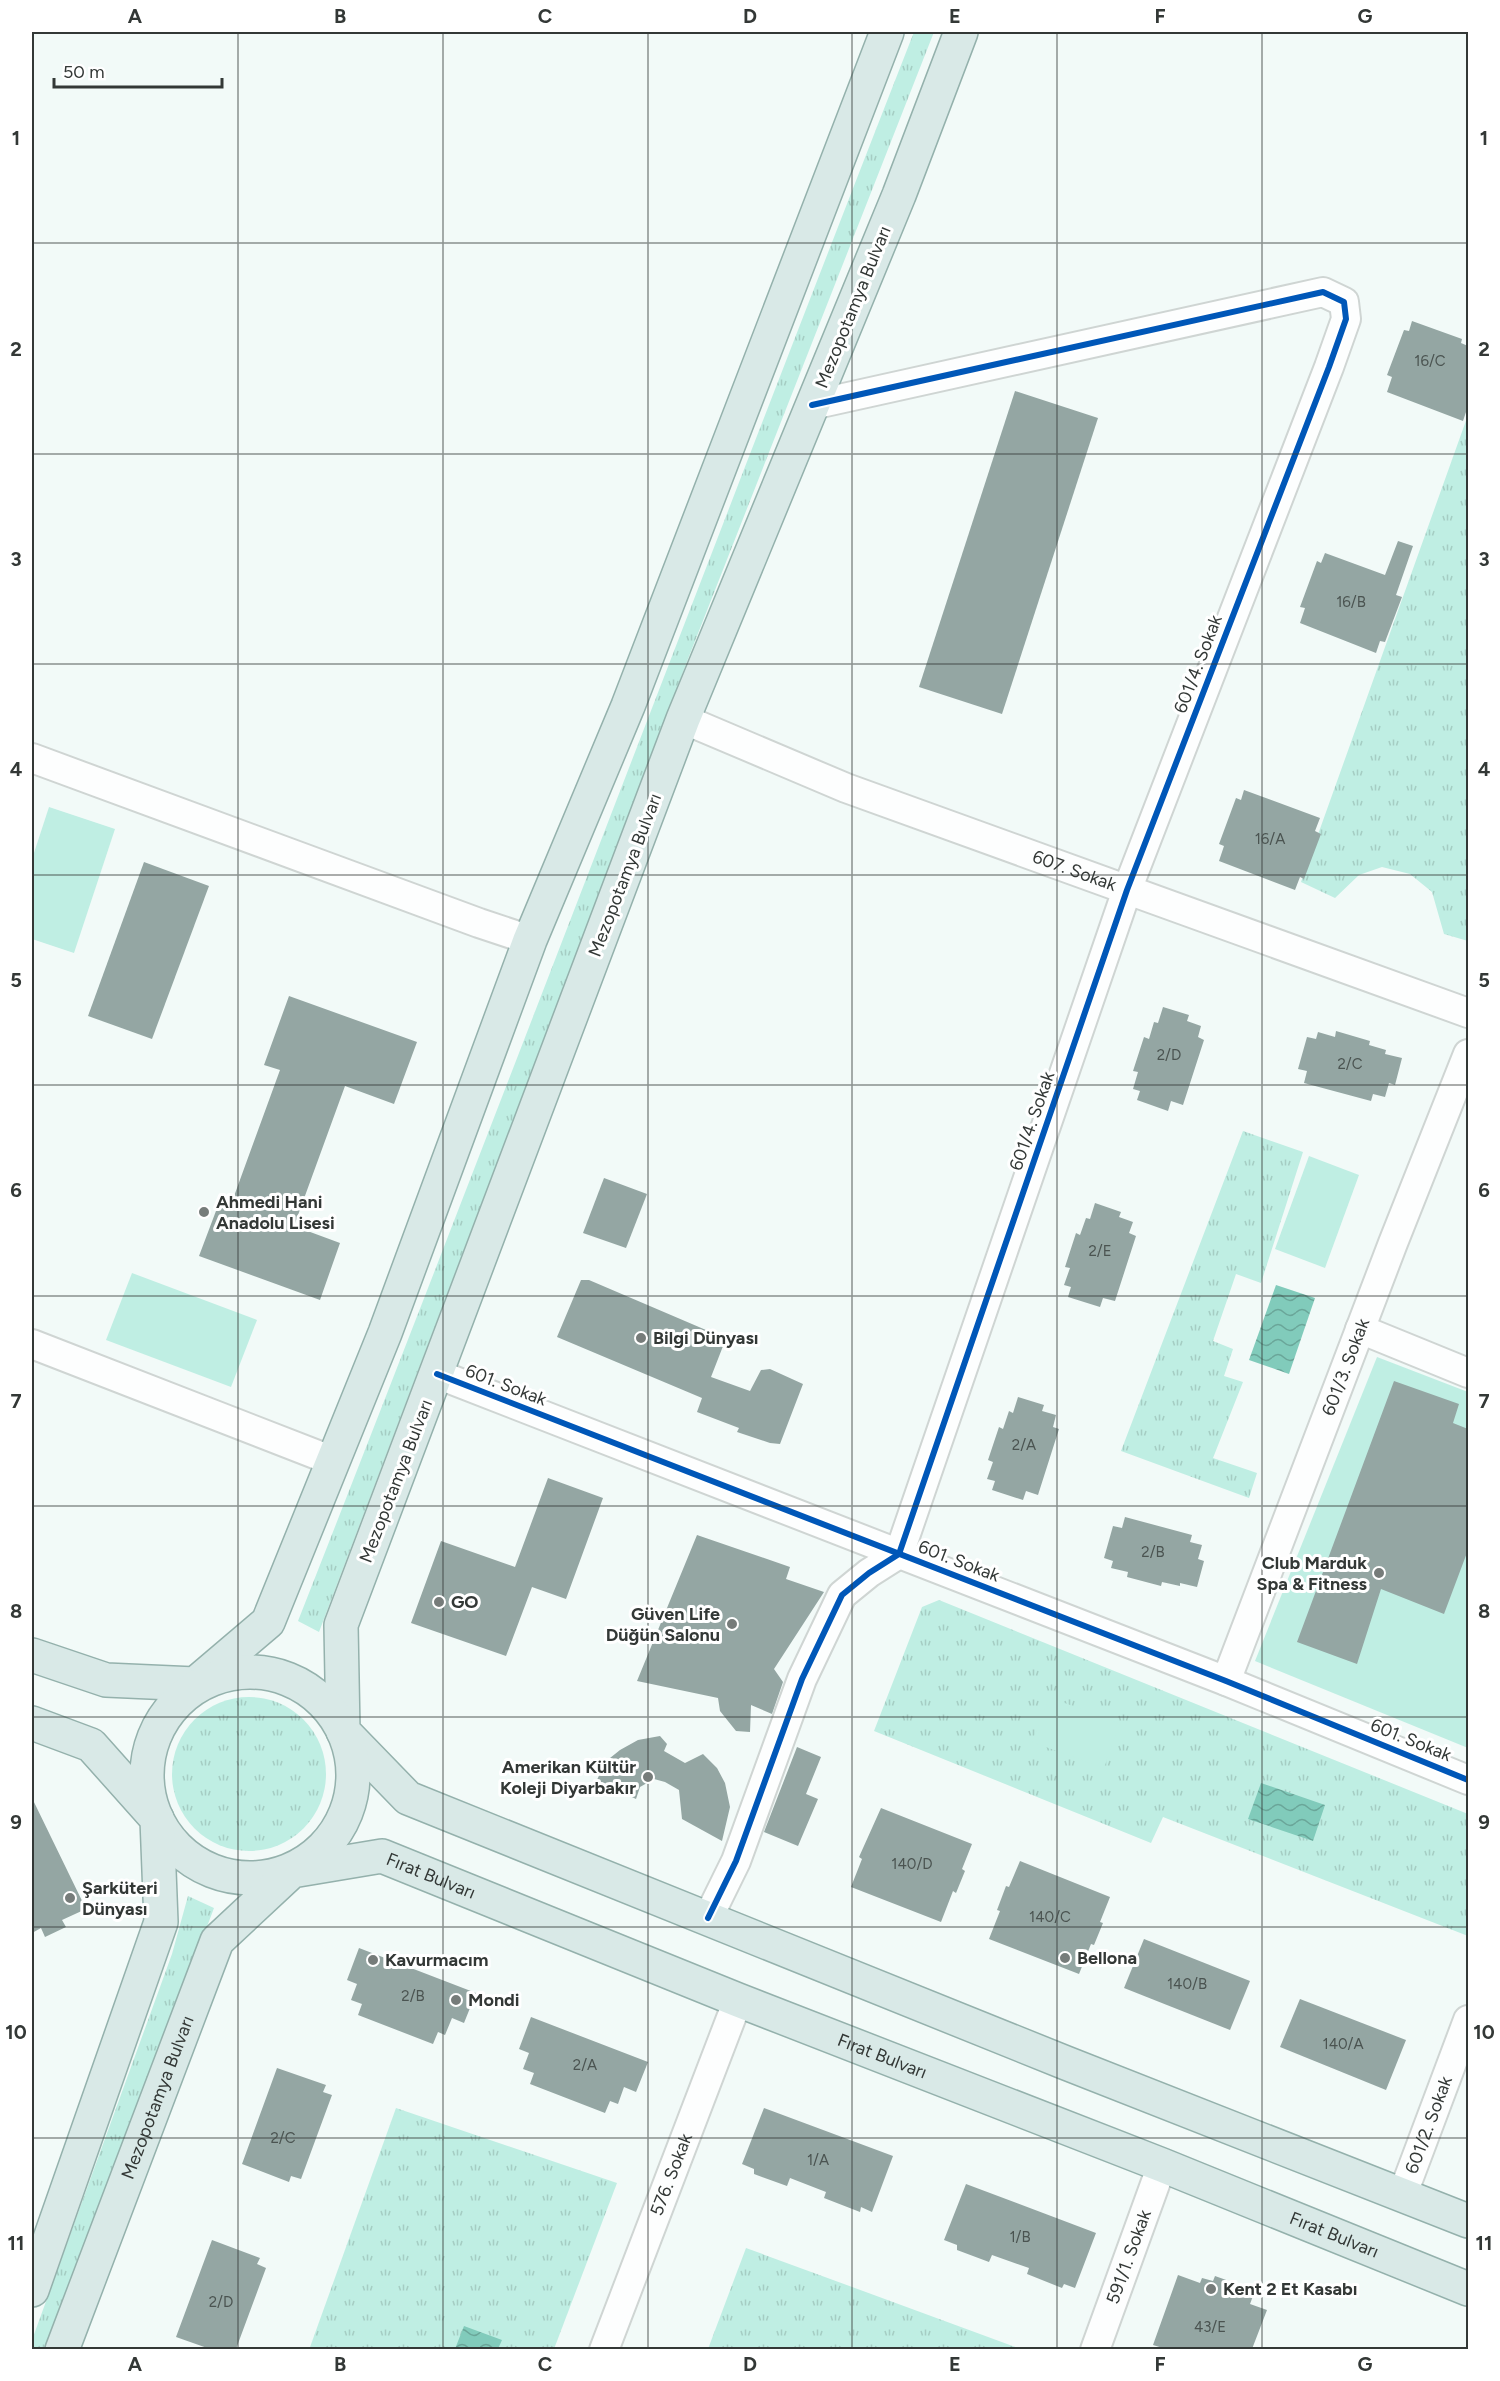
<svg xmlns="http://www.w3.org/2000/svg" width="1500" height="2381" viewBox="0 0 1500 2381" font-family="Figtree,sans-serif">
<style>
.grass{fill:url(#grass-tufts)}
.pitch{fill:#bfeee3}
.water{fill:url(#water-waves)}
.building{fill:#94a6a3}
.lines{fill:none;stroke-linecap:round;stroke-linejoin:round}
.minor-casing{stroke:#cfd5d3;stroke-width:32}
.major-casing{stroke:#94b1ac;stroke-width:36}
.minor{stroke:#fdfefe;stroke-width:28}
.major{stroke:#d9e9e7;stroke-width:33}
.cycleway-casing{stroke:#fff;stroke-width:10}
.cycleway{stroke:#0057b8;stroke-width:6}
.grid{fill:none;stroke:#333836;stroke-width:1.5;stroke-opacity:0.55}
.poi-dot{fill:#767c7a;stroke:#fff;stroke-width:2}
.labels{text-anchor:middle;stroke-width:6;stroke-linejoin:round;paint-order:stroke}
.number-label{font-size:15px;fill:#4b5451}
.street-label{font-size:18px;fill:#333836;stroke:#fff}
.poi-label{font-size:18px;font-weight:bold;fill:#333836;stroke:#fff;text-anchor:start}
.neatline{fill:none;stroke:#333836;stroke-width:2}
.grid-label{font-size:20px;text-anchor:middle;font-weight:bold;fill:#333836}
</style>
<defs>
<pattern id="grass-tufts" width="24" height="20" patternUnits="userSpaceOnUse" patternTransform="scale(1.5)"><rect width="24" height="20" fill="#bfeee3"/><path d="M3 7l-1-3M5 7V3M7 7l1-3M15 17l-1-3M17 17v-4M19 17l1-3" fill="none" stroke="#a5cdc3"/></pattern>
<pattern id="water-waves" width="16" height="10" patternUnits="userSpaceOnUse" patternTransform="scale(1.5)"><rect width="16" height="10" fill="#81cbbb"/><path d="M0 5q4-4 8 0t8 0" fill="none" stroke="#6aa699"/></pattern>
</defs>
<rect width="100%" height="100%" fill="#f2faf8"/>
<!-- grass -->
<g class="grass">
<path d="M914,32H934L686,664L319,1632L298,1621C506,1092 707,561 914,32Z"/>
<polygon points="1468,415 1468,941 1444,934 1432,892 1410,874 1382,867 1359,875 1335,898 1301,882"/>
<polygon points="1243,1131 1303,1152 1261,1283 1236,1274 1213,1341 1233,1349 1224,1376 1243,1382 1213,1458 1257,1473 1249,1498 1121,1451"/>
<polygon points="939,1600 1468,1814 1468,1936 1163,1817 1151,1843 874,1731 922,1607"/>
<circle cx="249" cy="1774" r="77"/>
<polygon points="188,1896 214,1908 48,2349 32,2349 32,2340 172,1954"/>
<polygon points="396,2108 617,2183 554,2349 309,2350"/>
<polygon points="746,2248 1021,2349 708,2349"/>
</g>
<!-- pitch -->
<g class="pitch">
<polygon points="49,807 115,829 74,953 32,939 32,859"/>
<polygon points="1309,1156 1359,1175 1325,1268 1275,1249"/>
<polygon points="132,1273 257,1320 231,1387 106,1340"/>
<polygon points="1377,1357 1468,1392 1468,1748 1255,1661"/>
<polygon points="1049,1697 1120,1724 1104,1768 1032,1742"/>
</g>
<!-- water -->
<g class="water">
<polygon points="1276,1285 1315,1298 1289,1374 1249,1360"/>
<polygon points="1261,1783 1325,1805 1313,1841 1248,1819"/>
<polygon points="464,2326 502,2340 498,2349 455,2349"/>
</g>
<!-- building -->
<g class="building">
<polygon points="1412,321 1462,339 1461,343 1468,346 1468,406 1463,421 1387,392 1392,377 1387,375 1404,330 1409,331"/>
<polygon points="1015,391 1098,418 1002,714 919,687"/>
<polygon points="1398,541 1413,546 1396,595 1402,597 1385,642 1380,641 1376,653 1300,623 1305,608 1300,607 1317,561 1321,563 1325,553 1385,575"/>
<polygon points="1244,790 1320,818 1315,831 1321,834 1304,879 1300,877 1295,890 1219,861 1224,846 1219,844 1236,798 1241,800"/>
<polygon points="144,862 209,886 152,1039 88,1016"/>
<polygon points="289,996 417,1042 394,1104 345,1086 294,1226 340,1243 320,1300 199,1256 222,1195 233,1199 280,1070 264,1065"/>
<polygon points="1163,1007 1189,1015 1187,1021 1201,1026 1198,1037 1204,1040 1183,1105 1171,1101 1168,1111 1137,1100 1140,1091 1133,1089 1138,1072 1133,1071 1144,1037 1149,1039 1154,1022 1158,1023"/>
<polygon points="1336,1031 1370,1041 1369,1045 1386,1050 1385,1054 1402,1058 1395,1085 1389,1083 1385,1097 1373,1094 1371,1101 1304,1083 1307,1071 1298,1069 1307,1037 1316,1039 1318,1032 1335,1037"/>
<polygon points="604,1178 647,1194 626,1248 583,1233"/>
<polygon points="1095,1203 1121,1212 1119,1217 1133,1222 1129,1233 1136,1236 1115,1301 1103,1298 1100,1307 1068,1297 1071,1287 1064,1285 1070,1268 1065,1267 1076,1233 1080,1235 1086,1218 1090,1219"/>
<polygon points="581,1280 589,1280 720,1336 725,1341 711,1377 750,1391 761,1370 770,1369 803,1384 780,1444 770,1443 737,1432 739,1428 697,1412 702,1398 557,1337"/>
<polygon points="1394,1381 1459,1404 1453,1423 1468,1429 1468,1550 1444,1614 1381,1589 1357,1664 1297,1642"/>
<polygon points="1018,1397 1044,1405 1042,1411 1056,1415 1053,1427 1059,1429 1038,1495 1026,1491 1023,1500 992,1490 995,1481 987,1479 993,1462 988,1460 999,1427 1003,1429 1009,1411 1013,1413"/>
<polygon points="548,1478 603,1498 566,1599 532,1587 506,1656 411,1623 441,1541 515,1567"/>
<polygon points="1125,1517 1192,1535 1190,1542 1202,1545 1198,1559 1204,1561 1197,1587 1180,1583 1180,1586 1162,1582 1161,1586 1127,1577 1128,1572 1111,1568 1113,1561 1104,1558 1113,1526 1122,1528"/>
<polygon points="697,1535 790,1567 786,1579 824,1592 774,1669 783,1682 772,1714 751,1705 750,1732 736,1731 720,1711 718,1698 637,1681"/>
<polygon points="660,1736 667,1744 664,1751 685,1763 703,1754 717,1768 725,1783 730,1807 722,1841 682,1819 679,1790 665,1782 654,1779 640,1787 636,1799 597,1780 605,1762 620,1750 638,1740"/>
<polygon points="797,1747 821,1757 806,1794 818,1799 798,1846 764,1832"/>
<polygon points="32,1798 86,1909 62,1920 66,1927 45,1937 41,1928 32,1933"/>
<polygon points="881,1808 972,1844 962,1869 965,1871 956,1893 953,1891 941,1922 851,1887 862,1859 859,1857"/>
<polygon points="1020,1861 1110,1897 1100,1922 1103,1923 1094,1945 1091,1944 1079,1974 989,1939 1000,1911 997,1910 1006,1886 1009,1887"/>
<polygon points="1144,1939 1250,1981 1230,2030 1124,1988"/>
<polygon points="359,1948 476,1993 464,2023 452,2018 445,2035 438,2032 433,2044 358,2015 362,2004 351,2000 357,1984 347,1980"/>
<polygon points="1300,1999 1406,2040 1386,2090 1280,2047"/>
<polygon points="531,2017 648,2062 636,2092 624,2087 618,2104 610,2101 605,2113 530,2084 534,2073 523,2069 529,2053 519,2049"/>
<polygon points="277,2068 326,2085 323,2092 332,2095 301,2179 291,2176 289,2182 242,2164"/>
<polygon points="764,2108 893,2156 872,2212 861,2207 860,2212 824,2198 826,2192 790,2178 787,2186 754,2174 754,2169 742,2164"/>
<polygon points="966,2184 1096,2233 1075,2288 1064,2284 1062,2288 1027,2274 1029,2268 992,2255 989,2262 957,2250 957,2245 944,2240"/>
<polygon points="212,2240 260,2258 257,2264 266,2268 236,2349 210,2349 176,2337"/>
<polygon points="1178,2275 1200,2283 1202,2278 1213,2281 1215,2276 1243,2286 1241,2292 1253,2296 1250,2304 1267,2310 1252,2349 1166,2349 1153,2345"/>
</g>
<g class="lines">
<!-- minor casing -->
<g class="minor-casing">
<g id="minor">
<path id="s1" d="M683,719L846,788L1468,1013"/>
<polyline points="32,758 479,923 530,940"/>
<polyline points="1360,1329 1468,1373"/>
<polyline points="32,1344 333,1461"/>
<polyline points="437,1374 1226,1681 1468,1780"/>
<path id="s2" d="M1226,1681L1393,1243L1468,1054"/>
<polyline points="708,1918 736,1861 802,1679 842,1595 869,1573 899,1554 1127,890 1329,367 1346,319 1344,302 1323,292 812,405"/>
<path id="s3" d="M1402,2196L1468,2020"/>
<path id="s4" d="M604,2350L738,2000"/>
<path id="s5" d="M1095,2350L1162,2165"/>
</g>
</g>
<!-- major casing -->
<g class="major-casing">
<g id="major">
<polyline points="961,32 899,195 683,719 341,1625 343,1731 408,1798 1066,2063 1468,2221"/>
<polyline points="32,1655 106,1680 195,1684 268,1622 385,1333 530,940 628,706 887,32"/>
<circle cx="250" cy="1775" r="103"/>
<polyline points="32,1723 91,1745 157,1819 161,1922 32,2290"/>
<path id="s6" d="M62,2350L217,1941L292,1871L382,1856L738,2000L1162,2165L1468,2289"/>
</g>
</g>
<!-- minor -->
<use href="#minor" class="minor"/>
<!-- major -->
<use href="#major" class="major"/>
<!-- cycleway casing -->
<g class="cycleway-casing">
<g id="cycleway">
<polyline points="437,1374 1226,1681 1468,1780"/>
<polyline points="708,1918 736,1861 802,1679 842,1595 869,1573 899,1554 1127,890 1329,367 1346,319 1344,302 1323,292 812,405"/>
</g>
</g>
<!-- cycleway -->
<use href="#cycleway" class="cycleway"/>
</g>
<!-- grid -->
<path class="grid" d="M238,32V2350M443,32V2350M648,32V2350M852,32V2350M1057,32V2350M1262,32V2350M32,243H1468M32,454H1468M32,664H1468M32,875H1468M32,1085H1468M32,1296H1468M32,1506H1468M32,1717H1468M32,1927H1468M32,2138H1468"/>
<!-- markers -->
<g class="poi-dot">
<circle cx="204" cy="1212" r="6"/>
<circle cx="641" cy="1338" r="6"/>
<circle cx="1379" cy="1573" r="6"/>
<circle cx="439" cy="1602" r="6"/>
<circle cx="732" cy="1624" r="6"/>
<circle cx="648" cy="1777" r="6"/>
<circle cx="70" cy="1898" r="6"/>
<circle cx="1065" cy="1958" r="6"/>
<circle cx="373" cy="1960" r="6"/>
<circle cx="456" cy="2000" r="6"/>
<circle cx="1211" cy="2289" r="6"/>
</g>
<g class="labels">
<!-- number labels -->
<g class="number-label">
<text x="1430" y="366">16/C</text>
<text x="1351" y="607">16/B</text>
<text x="1270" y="844">16/A</text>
<text x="1169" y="1060">2/D</text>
<text x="1350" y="1069">2/C</text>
<text x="1100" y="1256">2/E</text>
<text x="1024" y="1450">2/A</text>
<text x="1153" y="1557">2/B</text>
<text x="912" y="1869">140/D</text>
<text x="1050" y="1922">140/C</text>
<text x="1187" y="1989">140/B</text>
<text x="413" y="2001">2/B</text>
<text x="1343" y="2049">140/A</text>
<text x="585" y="2070">2/A</text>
<text x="283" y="2143">2/C</text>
<text x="818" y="2165">1/A</text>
<text x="1020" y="2242">1/B</text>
<text x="221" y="2307">2/D</text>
<text x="1210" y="2332">43/E</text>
</g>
<!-- street labels -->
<g class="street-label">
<text transform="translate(853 307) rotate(-68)" y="6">Mezopotamya Bulvarı</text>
<text transform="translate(1198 664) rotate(-69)" y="6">601/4. Sokak</text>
<text dy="6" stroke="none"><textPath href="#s1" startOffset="420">607. Sokak</textPath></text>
<text transform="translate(625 875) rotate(-69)" y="6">Mezopotamya Bulvarı</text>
<text transform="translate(1032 1121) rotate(-71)" y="6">601/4. Sokak</text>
<text dy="6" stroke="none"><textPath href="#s2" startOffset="336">601/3. Sokak</textPath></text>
<text transform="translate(506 1385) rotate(21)" y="6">601. Sokak</text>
<text transform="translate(396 1481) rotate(-69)" y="6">Mezopotamya Bulvarı</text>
<text transform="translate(959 1561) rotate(21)" y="6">601. Sokak</text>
<text transform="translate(1411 1740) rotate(22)" y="6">601. Sokak</text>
<text dy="6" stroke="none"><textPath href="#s6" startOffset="684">Fırat Bulvarı</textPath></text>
<text dy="6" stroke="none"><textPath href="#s6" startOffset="1170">Fırat Bulvarı</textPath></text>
<text dy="6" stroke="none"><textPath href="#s6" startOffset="270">Mezopotamya Bulvarı</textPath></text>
<text dy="6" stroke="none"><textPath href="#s3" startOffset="76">601/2. Sokak</textPath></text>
<text dy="6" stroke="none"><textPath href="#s4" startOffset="188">576. Sokak</textPath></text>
<text dy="6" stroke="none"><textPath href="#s6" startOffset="1656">Fırat Bulvarı</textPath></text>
<text dy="6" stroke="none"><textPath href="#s5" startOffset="99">591/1. Sokak</textPath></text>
</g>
<!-- poi labels -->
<g class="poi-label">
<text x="216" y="1208">Ahmedi Hani<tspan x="216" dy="21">Anadolu Lisesi</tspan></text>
<text x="653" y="1344">Bilgi Dünyası</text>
<text x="1367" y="1569" text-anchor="end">Club Marduk<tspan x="1367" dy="21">Spa &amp; Fitness</tspan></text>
<text x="451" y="1608">GO</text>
<text x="720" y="1620" text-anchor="end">Güven Life<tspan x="720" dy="21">Düğün Salonu</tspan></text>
<text x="636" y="1773" text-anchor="end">Amerikan Kültür<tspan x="636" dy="21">Koleji Diyarbakır</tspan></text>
<text x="82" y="1894">Şarküteri<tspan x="82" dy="21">Dünyası</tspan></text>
<text x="1077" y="1964">Bellona</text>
<text x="385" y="1966">Kavurmacım</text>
<text x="468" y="2006">Mondi</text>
<text x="1223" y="2295">Kent 2 Et Kasabı</text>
</g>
</g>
<!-- border -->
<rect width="1500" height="2381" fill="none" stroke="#ffffff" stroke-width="66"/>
<!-- scale -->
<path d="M54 78v9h168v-9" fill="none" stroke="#333836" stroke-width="3"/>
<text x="63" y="78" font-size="18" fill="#333836" stroke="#ffffff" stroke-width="4.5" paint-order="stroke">50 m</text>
<rect x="33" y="33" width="1434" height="2315" class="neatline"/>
<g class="grid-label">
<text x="135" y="23">A</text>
<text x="340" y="23">B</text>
<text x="545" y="23">C</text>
<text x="750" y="23">D</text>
<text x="955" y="23">E</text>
<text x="1160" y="23">F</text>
<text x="1365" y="23">G</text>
<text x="16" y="145">1</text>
<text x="1484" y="145">1</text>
<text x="16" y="356">2</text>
<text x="1484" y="356">2</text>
<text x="16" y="566">3</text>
<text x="1484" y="566">3</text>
<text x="16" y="776">4</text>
<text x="1484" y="776">4</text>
<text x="16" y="987">5</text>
<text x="1484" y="987">5</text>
<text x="16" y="1197">6</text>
<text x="1484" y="1197">6</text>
<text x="16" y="1408">7</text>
<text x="1484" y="1408">7</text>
<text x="16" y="1618">8</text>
<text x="1484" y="1618">8</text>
<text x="16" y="1829">9</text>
<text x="1484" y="1829">9</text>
<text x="16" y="2039">10</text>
<text x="1484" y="2039">10</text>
<text x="16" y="2250">11</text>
<text x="1484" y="2250">11</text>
<text x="135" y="2371">A</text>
<text x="340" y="2371">B</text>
<text x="545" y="2371">C</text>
<text x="750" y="2371">D</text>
<text x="955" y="2371">E</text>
<text x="1160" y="2371">F</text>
<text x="1365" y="2371">G</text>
</g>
</svg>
